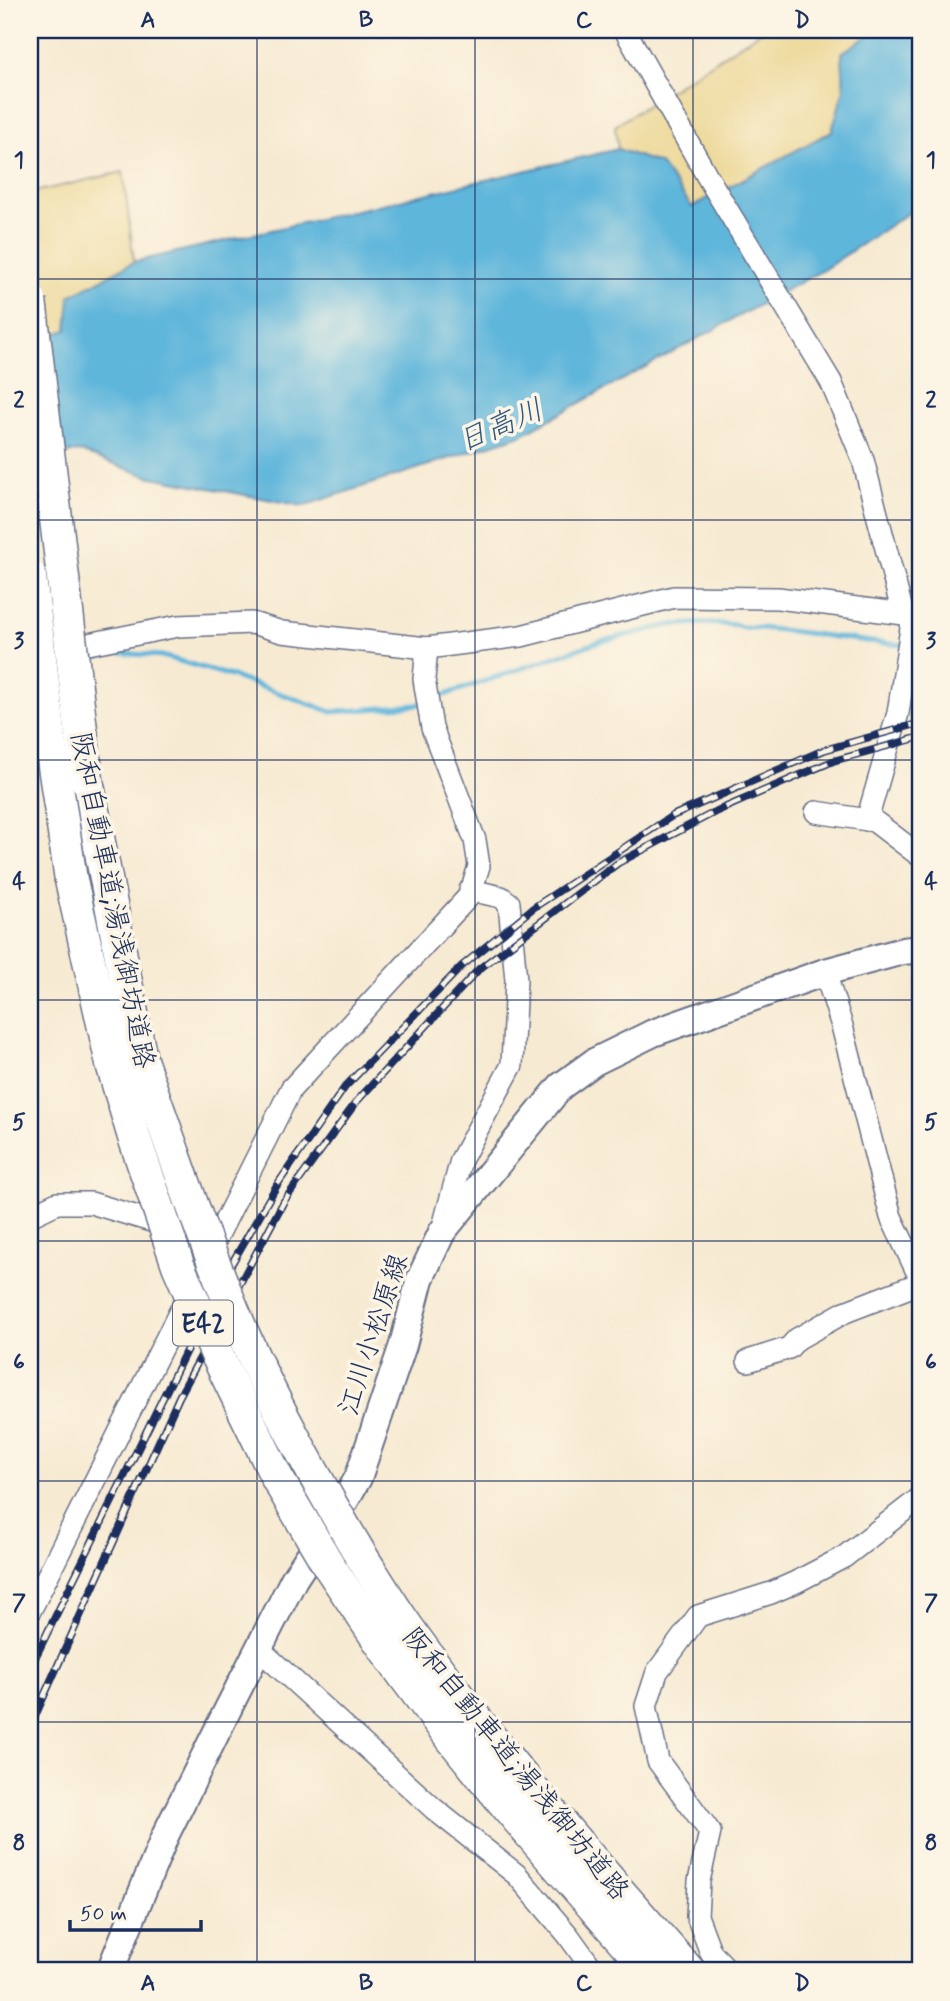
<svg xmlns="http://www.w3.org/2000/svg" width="950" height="2001" viewBox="0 0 950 2001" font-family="Mynerve,'Klee One',sans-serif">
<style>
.sand{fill:#eeda9e;stroke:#84847e;stroke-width:2}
.water{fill:#5eb6db;stroke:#3c729c;stroke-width:2}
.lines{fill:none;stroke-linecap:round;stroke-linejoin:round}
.stream{stroke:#5eb6db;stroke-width:5}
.minor-casing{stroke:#687087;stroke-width:24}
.major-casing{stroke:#687087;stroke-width:30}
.highway-casing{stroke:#687087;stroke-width:35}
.minor{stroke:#fff;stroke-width:21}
.major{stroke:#fff;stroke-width:26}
.highway{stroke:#fff;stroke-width:32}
.rail-casing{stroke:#1b2f5e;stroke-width:8}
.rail{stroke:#fcf5e5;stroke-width:5;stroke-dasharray:16;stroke-linecap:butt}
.highway-bridge-casing{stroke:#687087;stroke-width:35;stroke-linecap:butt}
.highway-bridge{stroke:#fff;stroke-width:32}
.grid{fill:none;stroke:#1b2f5e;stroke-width:2;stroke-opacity:0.55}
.labels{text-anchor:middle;stroke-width:7;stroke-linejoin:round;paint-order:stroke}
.shield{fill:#fcf5e5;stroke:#5e6a86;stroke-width:2}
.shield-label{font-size:26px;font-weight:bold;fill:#1b2f5e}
.street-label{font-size:28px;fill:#1b2f5e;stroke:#fcf5e5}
.water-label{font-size:30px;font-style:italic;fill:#2f5884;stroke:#fcf5e5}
.neatline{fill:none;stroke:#1b2f5e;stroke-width:2.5}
.grid-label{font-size:23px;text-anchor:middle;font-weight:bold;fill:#1b2f5e}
</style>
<rect width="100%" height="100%" fill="#fcf5e5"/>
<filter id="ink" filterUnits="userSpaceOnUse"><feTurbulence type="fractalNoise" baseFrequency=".0143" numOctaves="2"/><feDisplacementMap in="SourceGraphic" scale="14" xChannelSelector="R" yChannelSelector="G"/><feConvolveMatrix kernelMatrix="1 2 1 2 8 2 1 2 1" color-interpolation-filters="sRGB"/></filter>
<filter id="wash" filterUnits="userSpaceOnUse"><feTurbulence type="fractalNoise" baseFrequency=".00686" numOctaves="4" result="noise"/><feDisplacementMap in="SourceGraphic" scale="28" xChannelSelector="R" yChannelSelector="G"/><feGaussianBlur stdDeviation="1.57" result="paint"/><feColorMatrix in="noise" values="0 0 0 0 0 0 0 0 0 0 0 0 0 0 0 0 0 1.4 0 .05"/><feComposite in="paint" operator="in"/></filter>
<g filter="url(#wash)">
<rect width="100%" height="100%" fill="#f7ead2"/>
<!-- sand -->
<g class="sand">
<polygon points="763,30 876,30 842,53 844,89 832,131 692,207 660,164 618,149 615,126"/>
<polygon points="123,172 134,262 71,296 67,330 30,342 30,193"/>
</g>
<!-- water -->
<polygon class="water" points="876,30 920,30 920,205 823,270 521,435 303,506 147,476 81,452 30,455 30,342 67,330 70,296 134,262 618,149 660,164 692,207 832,131 844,89 842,53"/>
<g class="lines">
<!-- stream -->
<g class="stream">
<polyline points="83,659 119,653 162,656 231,676 332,712 417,705 424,702"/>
<path d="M433,699L598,642L670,625L706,623L737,625L741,627C795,629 849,641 903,645"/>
</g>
</g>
</g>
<g filter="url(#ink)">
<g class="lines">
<!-- minor casing -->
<g class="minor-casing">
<g id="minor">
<polyline points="625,30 707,176 831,382 863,460 903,614"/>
<polyline points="58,650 178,626 252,623 282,632 427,648 521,636 674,597 778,598 920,616"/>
<polyline points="816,812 874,821 920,856"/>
<polyline points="867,820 898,713 913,615"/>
<polyline points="825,972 842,1026 891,1217 920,1278"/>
<polyline points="30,1216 57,1203 91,1203 171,1227"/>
<polyline points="443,1227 461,1160 512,1065 516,980 509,903 501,897 470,890"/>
<polyline points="748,1361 789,1348 797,1339 845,1312 920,1283"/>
<polyline points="30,1611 291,1089 470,895 479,866 475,840 432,728 424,679 427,648"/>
<polyline points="259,1649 434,1809 517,1875 568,1935 594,1971"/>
<polyline points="729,1971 711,1953 697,1916 699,1881 710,1832 658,1761 646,1706 657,1672 698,1616 771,1593 796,1582 844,1557 920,1498"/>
</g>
</g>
<!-- major casing -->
<g class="major-casing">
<polyline id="major" points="110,1971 165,1836 227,1711 294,1579 343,1504 358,1478 403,1345 420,1279 442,1232 561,1086 594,1062 653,1033 825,972 903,951 920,949"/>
</g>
<!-- highway casing -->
<g class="highway-casing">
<g id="highway">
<polyline points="87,780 141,1060"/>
<polyline points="71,880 112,1064"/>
<path d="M360,1554C374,1576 388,1599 403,1621C490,1745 589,1858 689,1971"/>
<path d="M329,1566C356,1606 382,1647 411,1685C485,1785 568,1878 650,1971"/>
</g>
</g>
<!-- minor -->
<use href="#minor" class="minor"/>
<!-- major -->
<use href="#major" class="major"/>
<!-- highway -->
<use href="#highway" class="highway"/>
<!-- rail casing -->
<g class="rail-casing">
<g id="rail">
<polyline points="30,1668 213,1296 277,1185 345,1087 462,966 533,908 672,816 824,750 920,723"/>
<polyline points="30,1727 179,1397 284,1201 357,1101 479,969 618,863 717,811 833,761 920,737"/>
</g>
</g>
<!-- rail -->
<use href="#rail" class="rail"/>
<!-- highway-bridge casing -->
<g class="highway-bridge-casing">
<g id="highway-bridge">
<polyline points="30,300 87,780"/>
<polyline points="30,577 50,739 71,880"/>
<path d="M141,1060C173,1150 203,1241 241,1329C275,1407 317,1481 360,1554"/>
<polyline points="112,1064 133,1134 178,1265 218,1357 277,1478 329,1566"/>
</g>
</g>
<!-- highway-bridge -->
<use href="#highway-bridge" class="highway-bridge"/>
</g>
</g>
<!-- grid -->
<path class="grid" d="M257,30V1971M475,30V1971M693,30V1971M30,279H920M30,520H920M30,760H920M30,1000H920M30,1241H920M30,1481H920M30,1722H920"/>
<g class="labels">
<!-- shield labels -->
<rect class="shield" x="173" y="1300.5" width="60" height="45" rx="5"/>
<g class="shield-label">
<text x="203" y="1332">E42</text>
</g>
<!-- street labels -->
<g class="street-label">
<text transform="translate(114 900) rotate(79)" y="10">阪和自動車道;湯浅御坊道路</text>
<text transform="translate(372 1334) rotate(-72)" y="10">江川小松原線</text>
<text transform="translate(517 1763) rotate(51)" y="10">阪和自動車道;湯浅御坊道路</text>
</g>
<!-- water labels -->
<g class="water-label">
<text transform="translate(500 425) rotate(-23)" y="10">日高川</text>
</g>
</g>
<!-- margin -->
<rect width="950" height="2001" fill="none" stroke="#fcf5e5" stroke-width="77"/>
<!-- scale -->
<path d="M70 1920v10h131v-10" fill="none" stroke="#1b2f5e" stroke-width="3.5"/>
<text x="80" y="1920" font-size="21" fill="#1b2f5e" stroke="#fcf5e5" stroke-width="5" paint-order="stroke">50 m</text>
<rect x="38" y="38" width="874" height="1924" class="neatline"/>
<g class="grid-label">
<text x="148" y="27">A</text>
<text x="366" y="27">B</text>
<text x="584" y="27">C</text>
<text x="802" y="27">D</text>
<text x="19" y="167">1</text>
<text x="931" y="167">1</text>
<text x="19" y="407">2</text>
<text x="931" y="407">2</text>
<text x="19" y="648">3</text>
<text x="931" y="648">3</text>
<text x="19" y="888">4</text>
<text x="931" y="888">4</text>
<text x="19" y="1129">5</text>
<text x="931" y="1129">5</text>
<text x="19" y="1369">6</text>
<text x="931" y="1369">6</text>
<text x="19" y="1610">7</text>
<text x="931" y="1610">7</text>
<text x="19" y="1850">8</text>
<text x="931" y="1850">8</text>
<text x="148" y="1990">A</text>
<text x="366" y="1990">B</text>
<text x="584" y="1990">C</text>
<text x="802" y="1990">D</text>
</g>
</svg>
